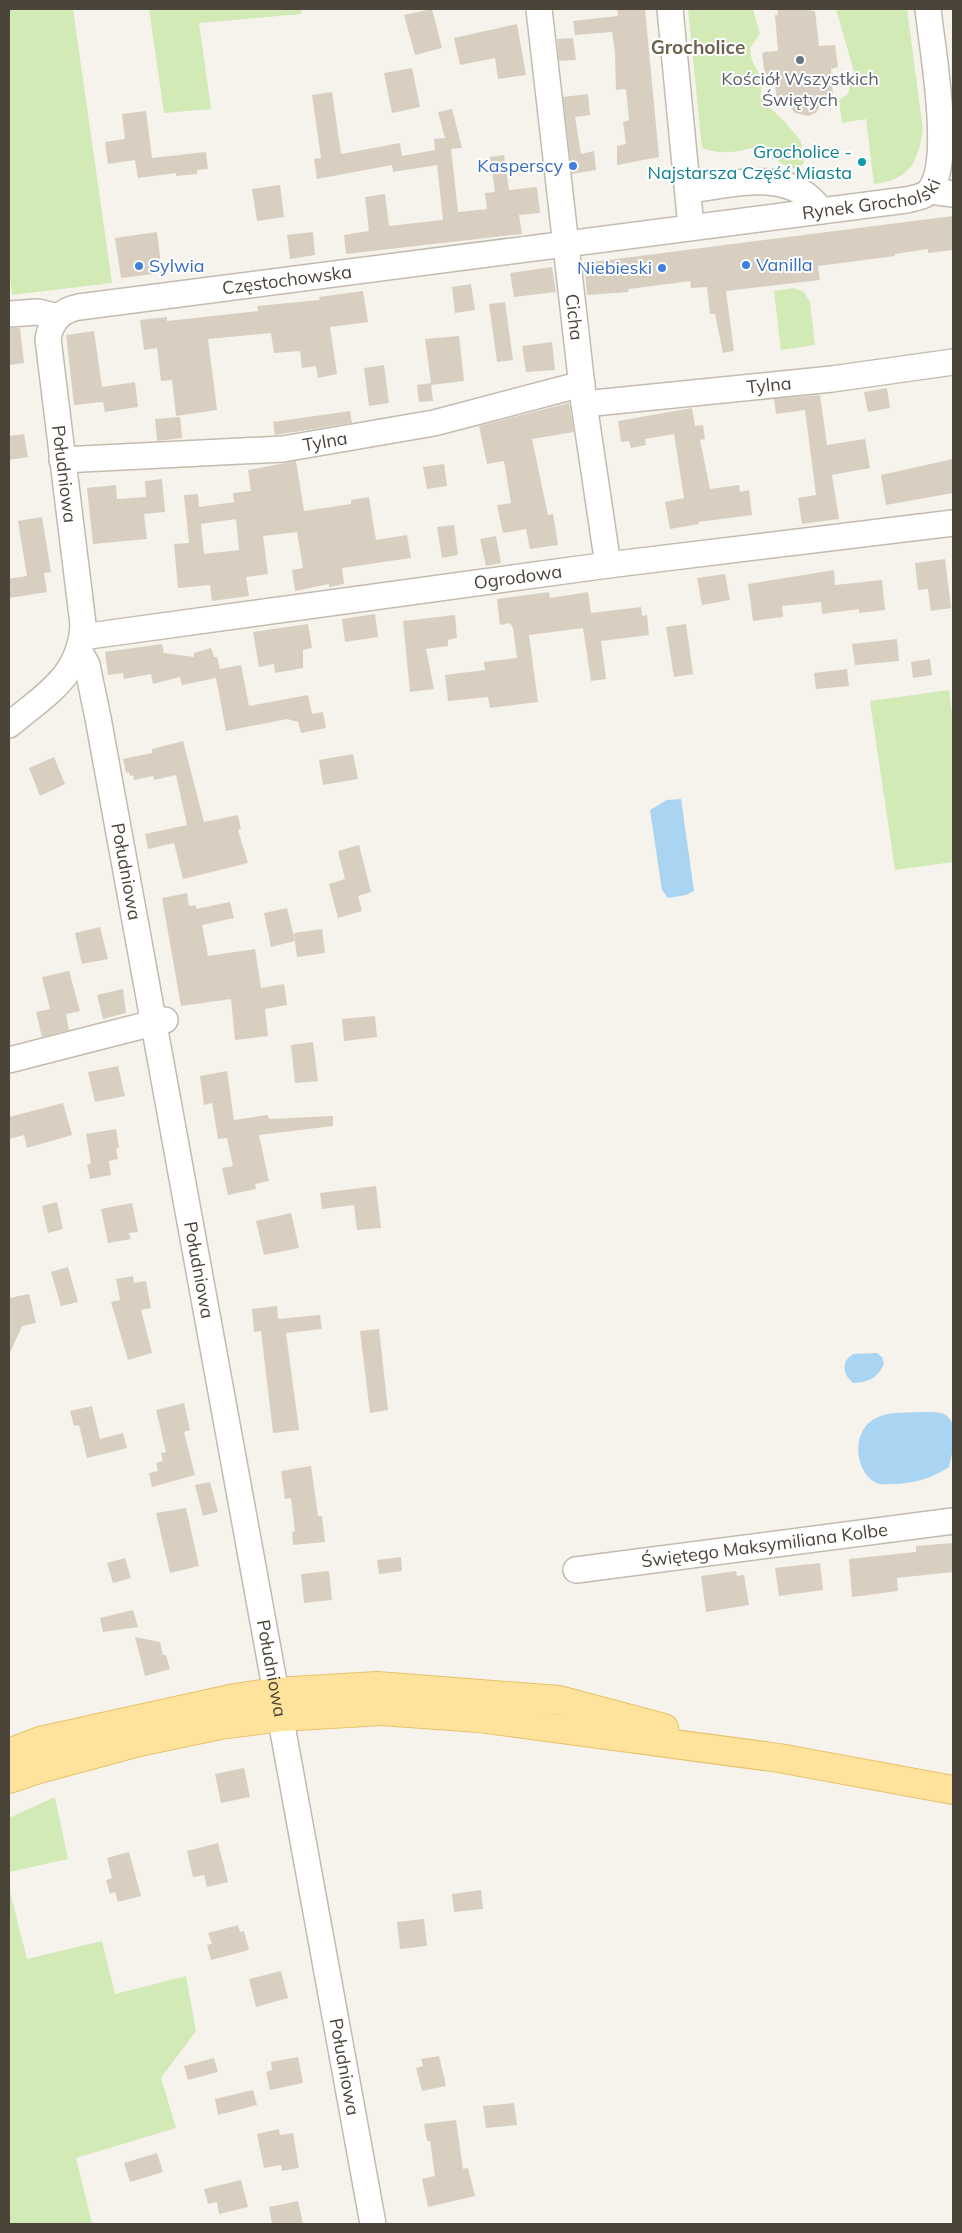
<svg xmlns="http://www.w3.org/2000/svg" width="962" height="2233" viewBox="0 0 962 2233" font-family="Mulish,sans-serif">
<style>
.green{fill:#d2eab5}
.water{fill:#a9d4f2}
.building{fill:#d8cfc1;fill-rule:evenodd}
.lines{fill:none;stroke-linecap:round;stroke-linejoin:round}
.minor-casing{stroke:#c2bbae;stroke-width:28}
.major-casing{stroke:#e6c16a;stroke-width:30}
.minor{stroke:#fff;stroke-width:25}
.major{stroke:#ffe39c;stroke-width:28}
.worship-dot{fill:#6b7280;stroke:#fff;stroke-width:2}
.culture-dot{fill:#0f9aa8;stroke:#fff;stroke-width:2}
.shop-dot{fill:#3f7fe0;stroke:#fff;stroke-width:2}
.labels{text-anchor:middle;stroke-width:4;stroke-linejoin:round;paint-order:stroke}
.worship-label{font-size:18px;fill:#5b616d;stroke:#fff}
.culture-label{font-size:18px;fill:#0d838f;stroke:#fff;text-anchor:end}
.shop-label{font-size:18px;fill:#366cbe;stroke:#fff;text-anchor:end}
.street-label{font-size:18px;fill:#4b4439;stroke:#fff}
.neighbourhood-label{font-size:19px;font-weight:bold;fill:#6e6250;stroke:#fff}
</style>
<rect width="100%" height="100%" fill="#f6f3ec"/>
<!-- green -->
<g class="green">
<polygon points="9,9 73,9 112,283 12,295 9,270"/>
<polygon points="149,9 301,9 301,14 199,23 211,109 164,113"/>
<path d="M688,9H753L760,34L750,48C751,71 766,69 760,98L784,121L801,141L804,163L796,169L782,164L761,146C739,151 724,156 702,148Z"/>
<path d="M836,9H907L923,130C917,164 910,179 874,184L866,119L842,123L839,100L848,94L854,72Z"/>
<polygon points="794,288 804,292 810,302 815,345 781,350 774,291"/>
<polygon points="949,690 953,721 953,862 895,870 870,701"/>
<polygon points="55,1797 68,1859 9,1872 9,1818"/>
<polygon points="9,1888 27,1959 102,1941 115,1994 186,1976 196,2031 161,2078 176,2128 76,2158 92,2224 9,2224"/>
</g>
<!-- water -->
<g class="water">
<polygon points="681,799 694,891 686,895 668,898 662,890 650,810 667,800"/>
<path d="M877,1353L882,1357L884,1364C877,1379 868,1382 853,1383C845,1376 841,1367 848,1358L853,1354Z"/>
<path d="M924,1412C931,1412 939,1412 944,1414C961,1423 952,1453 949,1467C930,1479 913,1484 891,1484C886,1484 880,1485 876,1483C853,1470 851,1428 878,1417C891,1411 910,1413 924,1412Z"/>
</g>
<!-- building -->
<g class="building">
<polygon points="432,9 442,48 415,55 404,15"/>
<polygon points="617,9 645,9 659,157 617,165 617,146 626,144 623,122 629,120 626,89 616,90 615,53 612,32 575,35 573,21 618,16"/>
<polygon points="777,9 812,9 812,11 815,11 819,46 835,45 838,67 831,69 833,95 826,96 816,113 808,116 795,113 786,101 777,102 774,76 765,75 762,54 764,52 778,51 775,15 778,15"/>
<polygon points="517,24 526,75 498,79 495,58 460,65 454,38"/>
<polygon points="573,38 576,60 559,61 557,39"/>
<polygon points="412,68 420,107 392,113 384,73"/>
<polygon points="332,92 341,154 400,143 402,156 435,150 434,139 445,138 438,112 452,109 462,148 451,149 458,212 487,209 485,193 495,192 490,157 504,155 509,190 537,187 540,213 519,215 522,234 346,254 344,235 369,231 365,197 385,194 389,226 443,220 437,165 393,172 392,165 317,179 314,159 321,158 312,95"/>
<polygon points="588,94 590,115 575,117 581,154 594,151 596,170 572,174 563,97"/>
<polygon points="146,111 152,158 206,152 208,169 197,170 197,174 176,176 176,173 138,178 135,160 108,164 105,142 125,139 122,114"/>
<polygon points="280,185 284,217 257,221 252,189"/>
<polygon points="953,216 953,250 928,253 928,249 895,254 895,256 818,266 820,280 726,291 734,351 723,353 715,314 710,314 707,287 691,288 690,281 629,289 628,292 587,295 584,263"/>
<polygon points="157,232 162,273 121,278 115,238"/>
<polygon points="313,232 315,255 290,259 287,235"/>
<polygon points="552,267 556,292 514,297 510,273"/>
<polygon points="471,284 475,310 455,313 452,287"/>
<polygon points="363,291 368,322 330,327 337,374 318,378 316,366 302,368 300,351 274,353 271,333 208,339 217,410 176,416 172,380 161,381 157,348 144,350 140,320 167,317 167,321 258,311 257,306 320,300 319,297"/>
<polygon points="505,302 513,360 497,362 489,304"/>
<polygon points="9,328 20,328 24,363 9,365"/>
<polygon points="94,331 102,387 135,382 138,407 105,412 103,402 74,405 66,335"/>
<polygon points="459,336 464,381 431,385 433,401 419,402 417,385 431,383 425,339"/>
<polygon points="552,342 555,370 526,372 522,346"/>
<polygon points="384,365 389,403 369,406 364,368"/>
<polygon points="887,388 890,408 868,412 864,392"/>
<polygon points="820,395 827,445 865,439 870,468 832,475 839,519 802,524 798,498 816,495 805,410 776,414 774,399"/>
<polygon points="569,403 574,432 532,439 548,515 553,514 558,545 530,549 526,529 503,533 497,505 511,503 504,461 487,464 479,426"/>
<polygon points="692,408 695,426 703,425 705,439 700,440 710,489 739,485 740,492 749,490 752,515 698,522 699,524 670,529 665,502 684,498 674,434 645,439 646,445 631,448 629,441 621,442 618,421"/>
<polygon points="350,411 352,423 275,435 273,422"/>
<polygon points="180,417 182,438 157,441 155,419"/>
<polygon points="24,434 28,457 9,460 9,436"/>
<polygon points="953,459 953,493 886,505 881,475"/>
<path d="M296,461L304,511L351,504V500L369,497L376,540L407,535L411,558L342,568L344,584L329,587V584L295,591L292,570L303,568L297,532L263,536L268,574L246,577L249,596L212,601L210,585L178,588L174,544L189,543L184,495L198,494L199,507L234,502L233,493L251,491L248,470ZM236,519L239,550L204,554L201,524Z"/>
<polygon points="444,464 447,486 427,489 423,467"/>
<polygon points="162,479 165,512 144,514 147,539 93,544 87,488 116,485 117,499 146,497 145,481"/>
<polygon points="42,517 51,572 44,573 47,592 9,598 9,579 27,576 18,521"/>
<polygon points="454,525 458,555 442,558 437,527"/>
<polygon points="496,536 501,563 486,566 480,539"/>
<polygon points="945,559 951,608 931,611 928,589 918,590 915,563"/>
<polygon points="834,570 835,585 882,580 885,610 859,613 859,609 822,614 821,602 782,606 783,617 753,621 748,584"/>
<polygon points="725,574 730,600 702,605 697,578"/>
<polygon points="549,592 550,598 588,592 591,613 641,607 642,616 647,615 649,635 601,641 606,679 591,681 583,628 529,635 538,702 490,708 488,697 448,701 445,675 485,670 484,662 517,658 513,628 510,623 500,625 497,599"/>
<polygon points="375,614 378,637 345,642 342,619"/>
<polygon points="455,615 457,638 448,640 448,646 426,649 434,689 410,692 403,621"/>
<polygon points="308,624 312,648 303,650 303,668 275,673 274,664 259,667 253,632"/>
<polygon points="686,624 693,674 674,677 666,627"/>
<polygon points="897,639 899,661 855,665 852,644"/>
<polygon points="162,644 164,653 194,657 194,653 211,648 214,657 217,657 220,669 241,665 249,706 308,695 312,714 323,712 326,728 301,733 298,722 287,719 226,731 216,678 182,685 180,677 153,684 151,674 124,679 123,673 108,675 105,652"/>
<polygon points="930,659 932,675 913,678 911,662"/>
<polygon points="847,669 849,686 816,689 814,673"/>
<polygon points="183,741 204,822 238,815 241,829 238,830 248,863 183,879 174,843 148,849 145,834 187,825 176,775 154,780 153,776 134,780 133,775 130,776 129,772 126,773 123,759 152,753 152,749"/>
<polygon points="353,754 358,779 323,785 319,760"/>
<polygon points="54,757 65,784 40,796 29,768"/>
<polygon points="359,845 371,892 358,896 362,911 338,918 329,884 345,879 338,851"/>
<polygon points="187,893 189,906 196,905 196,909 230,902 234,918 202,925 208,956 255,949 261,988 284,984 287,1005 265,1009 268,1036 235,1040 231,999 181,1006 162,898"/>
<polygon points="287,908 295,941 271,947 264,913"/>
<polygon points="100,927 108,959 82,964 75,933"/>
<polygon points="322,929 325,953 297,957 294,933"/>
<polygon points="69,971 80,1011 66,1014 69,1030 42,1037 36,1012 50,1009 42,977"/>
<polygon points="123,989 126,1013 103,1019 97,995"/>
<polygon points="375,1016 377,1037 344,1041 342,1019"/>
<polygon points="313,1042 318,1081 295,1083 291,1045"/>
<polygon points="118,1066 125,1096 95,1102 88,1072"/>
<polygon points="227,1071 234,1120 268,1115 269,1119 333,1116 333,1126 259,1135 269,1181 255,1184 256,1189 228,1195 222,1168 233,1166 227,1138 218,1139 212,1103 204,1105 200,1076"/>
<polygon points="63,1103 72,1135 27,1148 24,1135 9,1139 9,1117"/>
<polygon points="116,1129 119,1148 116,1148 118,1159 109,1161 111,1175 90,1179 87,1164 91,1164 86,1134"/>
<polygon points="376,1186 381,1228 357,1230 354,1205 322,1209 320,1193"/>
<polygon points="57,1202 63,1229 48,1233 42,1206"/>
<polygon points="132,1203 138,1232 129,1233 131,1239 108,1243 101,1209"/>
<polygon points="291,1213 299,1248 264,1255 256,1221"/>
<polygon points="68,1267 78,1302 61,1306 51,1272"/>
<polygon points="133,1276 134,1283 146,1281 151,1308 141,1310 152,1353 128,1360 111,1302 120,1300 116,1279"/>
<polygon points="29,1294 36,1323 22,1326 9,1355 9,1298"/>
<polygon points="277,1306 278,1319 320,1315 322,1329 286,1333 299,1430 273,1433 261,1331 254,1332 252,1309"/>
<polygon points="379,1329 388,1410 370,1413 360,1331"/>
<polygon points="184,1403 190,1430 184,1432 195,1475 152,1487 149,1473 158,1471 156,1463 163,1461 161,1453 166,1452 156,1410"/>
<polygon points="92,1406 100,1439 123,1433 127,1448 87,1458 79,1425 74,1426 70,1411"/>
<polygon points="311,1466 318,1516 322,1516 325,1542 293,1545 292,1532 295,1531 291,1498 285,1499 281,1471"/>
<polygon points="210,1482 218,1512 203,1516 195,1485"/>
<polygon points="186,1508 199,1566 170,1573 156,1513"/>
<polygon points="953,1543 953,1572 897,1578 898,1591 852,1597 849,1559 916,1552 916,1546"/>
<polygon points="401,1557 402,1571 379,1574 377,1560"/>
<polygon points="125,1558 131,1578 113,1583 107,1563"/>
<polygon points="820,1563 823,1590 779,1596 775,1568"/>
<polygon points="329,1571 332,1600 304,1603 301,1574"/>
<polygon points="736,1571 737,1576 744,1575 749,1605 706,1612 701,1576"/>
<polygon points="133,1610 138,1627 103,1632 100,1618"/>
<polygon points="135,1637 160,1642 163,1655 166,1655 170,1669 145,1676"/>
<polygon points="244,1768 250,1797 221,1803 215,1774"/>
<polygon points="218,1843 228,1882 207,1887 204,1875 193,1877 187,1851"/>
<polygon points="129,1852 141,1896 118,1902 115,1892 110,1894 106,1880 112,1878 107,1858"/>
<polygon points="481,1890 483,1909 454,1912 452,1894"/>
<polygon points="424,1919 427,1946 400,1949 397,1922"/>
<polygon points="238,1925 240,1932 244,1931 249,1950 211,1960 207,1945 212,1944 208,1933"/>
<polygon points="281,1971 288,1998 256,2007 249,1979"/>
<polygon points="439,2056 446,2086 422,2091 416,2068 423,2066 421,2059"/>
<polygon points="298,2057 303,2083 270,2090 266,2072 272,2070 271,2062"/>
<polygon points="214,2058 218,2072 188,2080 184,2066"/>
<polygon points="253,2090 257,2105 218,2115 215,2099"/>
<polygon points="514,2103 517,2125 486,2128 483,2106"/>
<polygon points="456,2120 463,2169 468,2168 475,2196 428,2207 422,2179 435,2176 430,2141 427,2141 424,2124"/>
<polygon points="279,2129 280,2135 293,2133 299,2168 282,2171 281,2165 264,2168 257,2134"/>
<polygon points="157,2153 163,2172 130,2182 124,2163"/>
<polygon points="241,2180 248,2207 219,2214 217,2202 208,2204 204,2189"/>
<polygon points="298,2201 303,2224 272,2224 269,2207"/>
</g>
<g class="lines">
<!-- minor casing -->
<g class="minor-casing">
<g id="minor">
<path id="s1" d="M539,9L584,404L608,565"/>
<polyline points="670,9 691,227"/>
<path d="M688,190C734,185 791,166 821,211"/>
<polyline points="930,191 953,194"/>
<polyline points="9,314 38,312 58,317"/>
<path id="s2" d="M584,404L832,379L953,362"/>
<path id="s3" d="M62,460L283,449L434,423L582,384"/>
<path id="s4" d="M82,637L608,565L953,523"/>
<path id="s5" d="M80,652L87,665L98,718L373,2224"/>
<path id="s6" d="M9,725C45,695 81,676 83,624L48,339C51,321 61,310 79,307L906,200C914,198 925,197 930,190C953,160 932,48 928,9"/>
<polyline points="9,1060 165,1020"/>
<path id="s7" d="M576,1570L953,1521"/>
</g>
</g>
<!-- major casing -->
<g class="major-casing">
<g id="major">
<polyline points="9,1753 40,1741 235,1698 276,1692 377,1686 559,1700 664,1728"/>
<polyline points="9,1779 39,1769 139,1742 220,1725 281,1717 381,1711 479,1718 779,1758 953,1790"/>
</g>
</g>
<!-- minor -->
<use href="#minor" class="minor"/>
<!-- major -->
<use href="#major" class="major"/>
</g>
<!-- markers -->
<circle class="worship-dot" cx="800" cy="60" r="5"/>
<circle class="culture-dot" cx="862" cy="162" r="5"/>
<g class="shop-dot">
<circle cx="573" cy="166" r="5"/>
<circle cx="746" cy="265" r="5"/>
<circle cx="139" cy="266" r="5"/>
<circle cx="662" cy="268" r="5"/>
</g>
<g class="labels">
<!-- worship labels -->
<g class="worship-label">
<text x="800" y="85">Kościół Wszystkich<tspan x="800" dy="21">Świętych</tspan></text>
</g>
<!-- culture labels -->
<g class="culture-label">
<text x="852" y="158">Grocholice -<tspan x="852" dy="21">Najstarsza Część Miasta</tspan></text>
</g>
<!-- shop labels -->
<g class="shop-label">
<text x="563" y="172">Kasperscy</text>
<text x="756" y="271" text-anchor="start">Vanilla</text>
<text x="149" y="272" text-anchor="start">Sylwia</text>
<text x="652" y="274">Niebieski</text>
</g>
<!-- street labels -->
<g class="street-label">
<text dy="6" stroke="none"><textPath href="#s6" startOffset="1266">Rynek Grocholski</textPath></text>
<text dy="6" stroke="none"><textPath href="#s6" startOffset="675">Częstochowska</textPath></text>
<text dy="6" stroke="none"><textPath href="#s1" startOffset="310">Cicha</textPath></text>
<text dy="6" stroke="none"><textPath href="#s2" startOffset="186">Tylna</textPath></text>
<text dy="6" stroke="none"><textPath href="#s3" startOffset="264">Tylna</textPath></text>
<text transform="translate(64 474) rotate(83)" y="6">Południowa</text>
<text dy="6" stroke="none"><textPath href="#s4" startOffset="440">Ogrodowa</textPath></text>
<text dy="6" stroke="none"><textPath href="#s5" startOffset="225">Południowa</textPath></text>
<text dy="6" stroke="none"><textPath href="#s5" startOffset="630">Południowa</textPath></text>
<text dy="6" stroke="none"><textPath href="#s7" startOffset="190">Świętego Maksymiliana Kolbe</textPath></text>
<text dy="6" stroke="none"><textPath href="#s5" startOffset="1035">Południowa</textPath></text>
<text dy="6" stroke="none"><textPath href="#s5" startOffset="1440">Południowa</textPath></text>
</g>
<!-- neighbourhood labels -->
<g class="neighbourhood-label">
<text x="698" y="54">Grocholice</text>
</g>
</g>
<!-- border -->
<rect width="962" height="2233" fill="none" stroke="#4b4439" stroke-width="20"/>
</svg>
